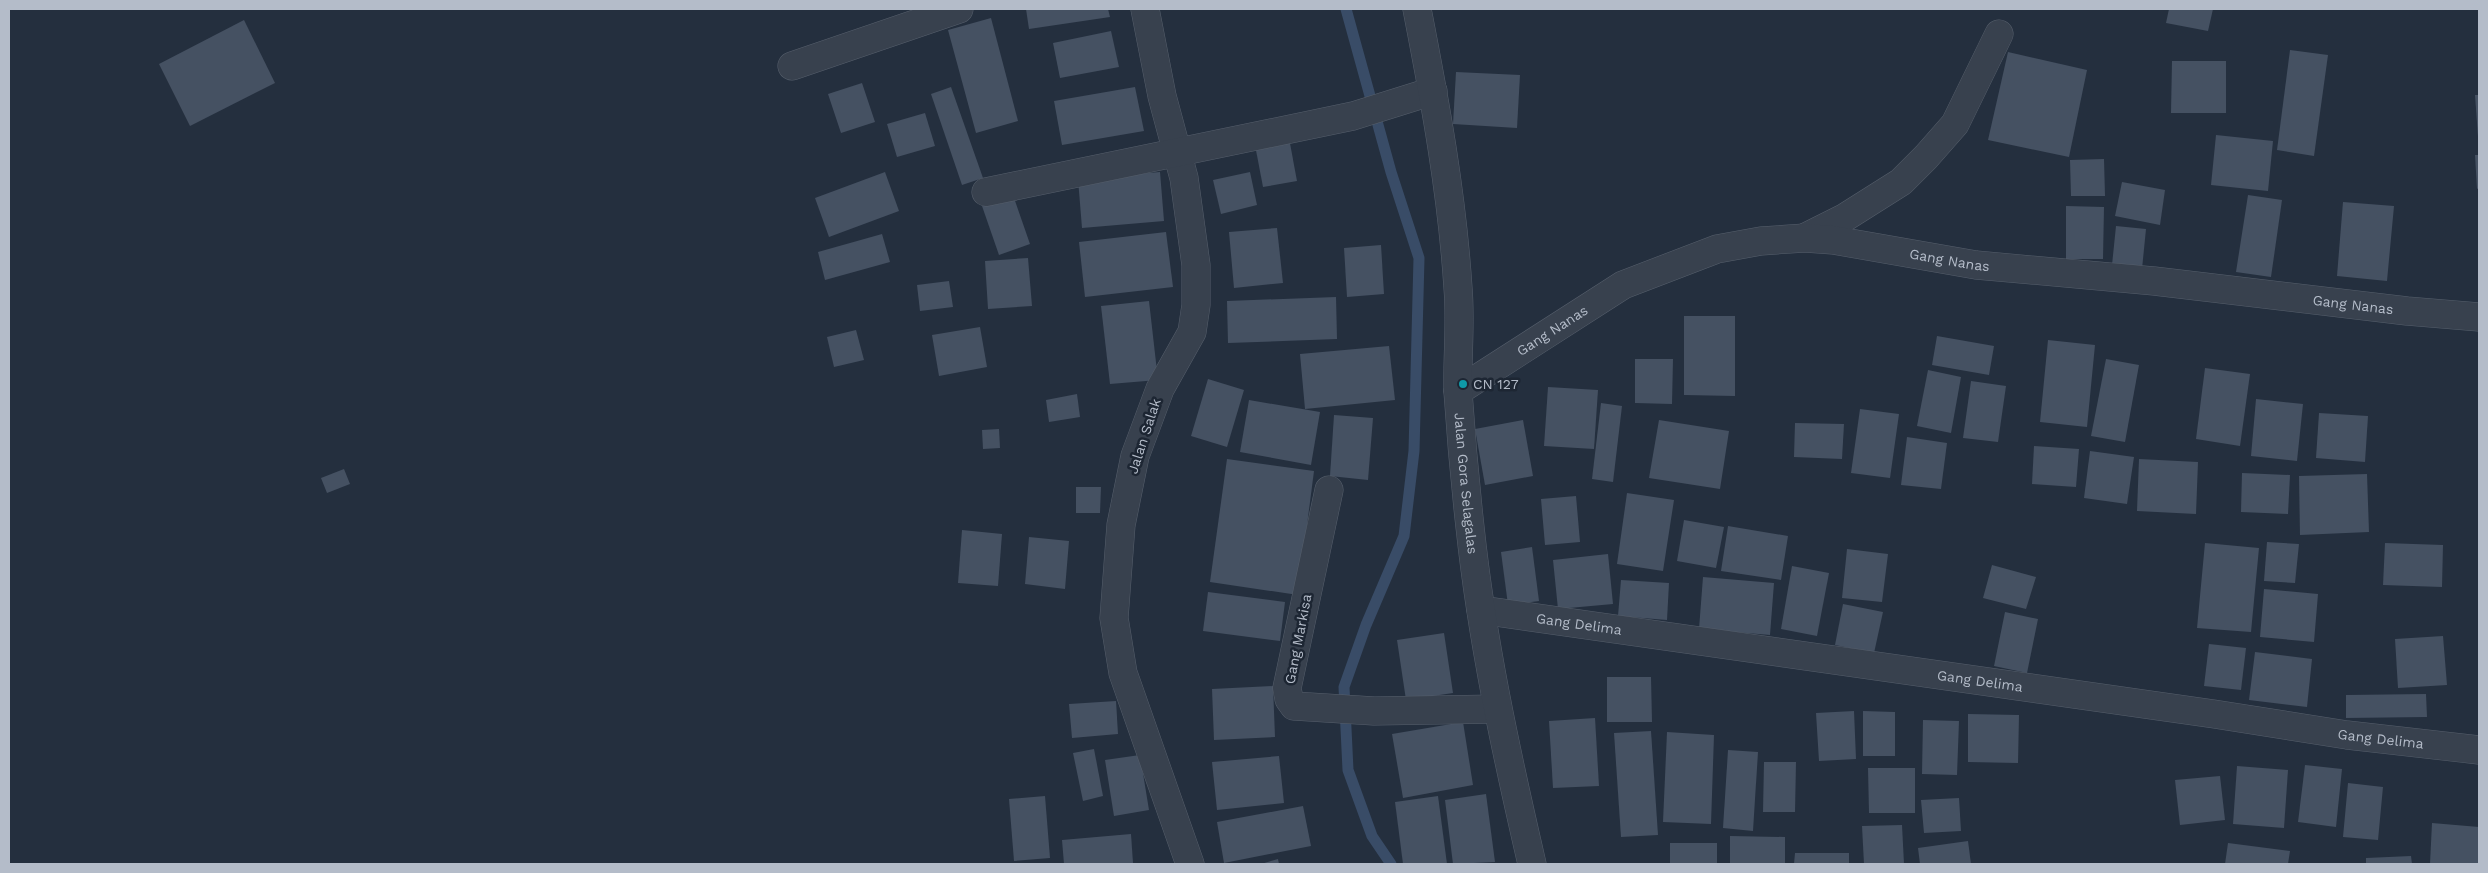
<svg xmlns="http://www.w3.org/2000/svg" width="2488" height="873" viewBox="0 0 2488 873" font-family="'Work Sans',sans-serif">
<style>
.lines{fill:none;stroke-linecap:round;stroke-linejoin:round}
.stream{stroke:#394c67;stroke-width:11}
.building{fill:#455162}
.minor-casing{stroke:#565f6c;stroke-width:29}
.tertiary-casing{stroke:#565f6c;stroke-width:29}
.minor{stroke:#38414e;stroke-width:28}
.tertiary{stroke:#38414e;stroke-width:28}
.culture-dot{fill:#0f9aa8;stroke:#1d2633;stroke-width:2}
.labels{text-anchor:middle;stroke-width:5;stroke-linejoin:round;paint-order:stroke}
.street-label{font-size:14px;fill:#b4bcc9;stroke:#1d2633}
.poi-label{font-size:14px;fill:#b4bcc9;stroke:#1d2633;text-anchor:start}
</style>
<rect width="100%" height="100%" fill="#242f3e"/>
<g class="lines">
<!-- stream -->
<polyline class="stream" points="1346,9 1391,172 1419,258 1414,451 1404,536 1366,625 1344,687 1348,770 1372,836 1391,864"/>
</g>
<!-- building -->
<g class="building">
<polygon points="1026,9 1108,9 1110,17 1029,29"/>
<polygon points="2169,9 2213,9 2208,31 2166,23"/>
<polygon points="991,18 1018,121 976,133 948,30"/>
<polygon points="244,20 275,83 190,126 159,64"/>
<polygon points="1111,31 1119,67 1060,78 1053,43"/>
<polygon points="2290,50 2328,55 2314,156 2277,150"/>
<polygon points="2008,52 2087,70 2069,157 1988,140"/>
<polygon points="2172,61 2226,61 2226,113 2171,113"/>
<polygon points="1456,72 1520,75 1517,128 1453,124"/>
<polygon points="862,83 875,122 841,133 828,94"/>
<polygon points="951,87 983,178 962,185 931,94"/>
<polygon points="1135,87 1144,131 1062,145 1054,101"/>
<polygon points="2475,95 2479,95 2479,137 2478,137"/>
<polygon points="925,113 935,146 897,157 887,124"/>
<polygon points="2216,135 2273,141 2268,191 2211,185"/>
<polygon points="1289,138 1297,181 1263,187 1255,145"/>
<polygon points="2475,155 2479,155 2479,188 2477,189"/>
<polygon points="2104,159 2105,196 2071,196 2070,160"/>
<polygon points="885,172 899,211 829,237 815,198"/>
<polygon points="1160,172 1164,221 1082,228 1078,179"/>
<polygon points="1250,172 1257,205 1221,214 1213,180"/>
<polygon points="2122,182 2165,190 2160,225 2115,216"/>
<polygon points="1013,195 1030,244 999,255 982,206"/>
<polygon points="2248,195 2282,200 2271,277 2236,272"/>
<polygon points="2343,202 2394,206 2387,281 2337,276"/>
<polygon points="2066,206 2104,207 2103,259 2066,259"/>
<polygon points="2116,226 2146,229 2142,269 2112,265"/>
<polygon points="1277,228 1283,283 1234,288 1229,232"/>
<polygon points="1166,232 1173,287 1085,297 1079,242"/>
<polygon points="882,234 890,262 825,280 818,252"/>
<polygon points="1381,245 1384,294 1347,297 1344,248"/>
<polygon points="1028,258 1032,306 988,309 985,261"/>
<polygon points="949,281 953,307 920,311 917,285"/>
<polygon points="1336,297 1337,339 1228,343 1227,301"/>
<polygon points="1149,301 1158,380 1110,384 1101,306"/>
<polygon points="1684,316 1735,316 1735,396 1684,395"/>
<polygon points="980,327 987,367 939,376 932,335"/>
<polygon points="856,330 864,360 834,367 827,337"/>
<polygon points="1937,336 1994,346 1989,375 1932,365"/>
<polygon points="2048,340 2095,345 2087,427 2040,422"/>
<polygon points="1389,346 1395,400 1305,409 1300,354"/>
<polygon points="1635,359 1673,359 1672,404 1635,403"/>
<polygon points="2106,359 2139,365 2125,442 2091,436"/>
<polygon points="2205,368 2250,374 2240,446 2196,439"/>
<polygon points="1928,370 1961,377 1951,433 1917,426"/>
<polygon points="1208,379 1244,390 1227,447 1191,436"/>
<polygon points="1971,381 2006,386 1998,442 1963,438"/>
<polygon points="1548,387 1598,390 1594,449 1544,446"/>
<polygon points="1077,394 1080,417 1049,422 1046,400"/>
<polygon points="2256,399 2303,404 2297,461 2251,456"/>
<polygon points="1249,400 1320,412 1311,465 1240,452"/>
<polygon points="1601,403 1622,406 1613,482 1592,479"/>
<polygon points="1860,409 1899,414 1890,478 1851,473"/>
<polygon points="2319,413 2368,416 2365,462 2316,458"/>
<polygon points="1334,415 1373,418 1368,480 1330,476"/>
<polygon points="1523,420 1533,476 1485,485 1475,429"/>
<polygon points="1659,420 1729,431 1720,489 1649,478"/>
<polygon points="1795,423 1844,424 1842,459 1794,457"/>
<polygon points="999,429 1000,448 983,449 982,430"/>
<polygon points="1907,437 1947,443 1941,489 1901,485"/>
<polygon points="2034,446 2079,449 2076,487 2032,484"/>
<polygon points="2090,451 2134,457 2127,504 2084,498"/>
<polygon points="1227,459 1314,471 1298,595 1210,582"/>
<polygon points="2139,459 2198,462 2196,514 2137,511"/>
<polygon points="344,469 350,484 327,493 321,478"/>
<polygon points="2242,473 2290,475 2288,514 2241,512"/>
<polygon points="2367,474 2369,532 2300,535 2299,476"/>
<polygon points="1076,487 1101,487 1100,513 1076,513"/>
<polygon points="1627,493 1674,500 1663,571 1617,564"/>
<polygon points="1576,496 1580,542 1545,545 1541,499"/>
<polygon points="1684,520 1724,527 1716,568 1677,561"/>
<polygon points="1728,526 1788,536 1781,580 1721,571"/>
<polygon points="962,530 1002,534 998,586 958,583"/>
<polygon points="1029,537 1069,541 1065,589 1025,584"/>
<polygon points="2267,542 2299,544 2295,583 2264,581"/>
<polygon points="2205,543 2259,548 2251,632 2197,628"/>
<polygon points="2385,543 2443,545 2442,587 2383,585"/>
<polygon points="1532,547 1539,601 1508,605 1501,552"/>
<polygon points="1847,549 1888,554 1882,602 1842,598"/>
<polygon points="1608,554 1613,604 1558,609 1553,560"/>
<polygon points="1992,565 2036,577 2026,609 1983,598"/>
<polygon points="1792,566 1829,573 1817,636 1781,629"/>
<polygon points="1703,577 1774,583 1770,635 1699,629"/>
<polygon points="1621,580 1669,583 1667,620 1618,616"/>
<polygon points="2264,589 2318,594 2314,642 2260,637"/>
<polygon points="1208,592 1285,602 1280,641 1203,631"/>
<polygon points="1843,604 1883,612 1874,653 1835,645"/>
<polygon points="2005,612 2038,619 2027,673 1994,666"/>
<polygon points="1444,633 1453,693 1406,700 1397,640"/>
<polygon points="2443,636 2447,685 2398,688 2395,639"/>
<polygon points="2209,644 2246,648 2241,690 2204,686"/>
<polygon points="2255,652 2312,659 2307,707 2249,700"/>
<polygon points="1607,677 1651,677 1652,722 1607,722"/>
<polygon points="1273,686 1275,737 1214,740 1212,689"/>
<polygon points="2426,694 2427,717 2346,718 2346,695"/>
<polygon points="1116,701 1118,734 1072,738 1069,704"/>
<polygon points="1854,711 1856,759 1819,761 1816,713"/>
<polygon points="1863,711 1895,712 1895,756 1863,756"/>
<polygon points="1968,714 2019,715 2018,763 1968,762"/>
<polygon points="1595,718 1599,786 1553,788 1549,721"/>
<polygon points="1923,720 1959,721 1957,775 1922,774"/>
<polygon points="1463,722 1473,785 1403,798 1392,734"/>
<polygon points="1651,731 1658,835 1621,837 1614,733"/>
<polygon points="1667,732 1714,735 1711,824 1663,822"/>
<polygon points="1094,749 1103,796 1083,801 1073,753"/>
<polygon points="1728,750 1758,752 1753,831 1723,828"/>
<polygon points="1140,755 1149,810 1114,816 1105,760"/>
<polygon points="1279,756 1284,803 1217,810 1212,762"/>
<polygon points="1764,762 1796,762 1795,812 1763,812"/>
<polygon points="2305,765 2342,769 2336,827 2298,822"/>
<polygon points="2237,766 2288,770 2284,828 2233,824"/>
<polygon points="1868,768 1915,768 1915,813 1869,813"/>
<polygon points="2220,776 2225,820 2180,825 2175,780"/>
<polygon points="2348,783 2383,787 2378,840 2343,837"/>
<polygon points="1486,794 1495,862 1453,864 1445,800"/>
<polygon points="1045,796 1050,858 1014,861 1009,799"/>
<polygon points="1438,796 1447,864 1403,864 1395,802"/>
<polygon points="1959,798 1961,831 1924,833 1921,800"/>
<polygon points="1303,806 1311,846 1224,863 1217,822"/>
<polygon points="2432,823 2479,827 2479,864 2430,864"/>
<polygon points="1902,825 1904,864 1864,864 1862,826"/>
<polygon points="1131,834 1133,863 1064,864 1062,840"/>
<polygon points="1730,836 1785,837 1785,864 1730,864"/>
<polygon points="1968,841 1971,864 1920,864 1918,848"/>
<rect x="1670" y="843" width="47" height="21"/>
<polygon points="2228,843 2290,851 2288,864 2225,864"/>
<polygon points="1795,853 1849,853 1849,864 1794,864"/>
<polygon points="2411,856 2412,864 2366,864 2366,858"/>
<polygon points="1278,859 1279,864 1261,864"/>
</g>
<g class="lines">
<!-- minor casing -->
<g class="minor-casing">
<g id="minor">
<polyline points="1145,9 1162,96 1184,178 1196,265 1196,305 1192,332 1160,389 1135,456 1121,525 1114,618 1123,673 1190,864"/>
<polyline points="792,66 959,9"/>
<polyline points="986,192 1353,116 1433,91"/>
<polyline points="1806,237 1844,218 1901,182 1926,157 1955,124 1999,34"/>
<path id="s1" d="M1458,391L1623,285L1717,249L1761,241L1805,238L1833,240L1976,265L2154,281L2407,311L2479,317"/>
<polyline points="1329,490 1287,688 1289,699 1294,706 1374,711 1497,709"/>
<path id="s2" d="M1481,610L2214,714L2347,735L2479,750"/>
</g>
</g>
<!-- tertiary casing -->
<g class="tertiary-casing">
<g id="tertiary">
<path id="s3" d="M1417,9C1435,101 1452,194 1458,288C1461,323 1457,358 1458,392C1461,437 1465,482 1470,527C1482,641 1506,752 1532,864"/>
</g>
</g>
<!-- minor -->
<use href="#minor" class="minor"/>
<!-- tertiary -->
<use href="#tertiary" class="tertiary"/>
</g>
<!-- markers -->
<circle class="culture-dot" cx="1463" cy="384" r="5"/>
<g class="labels">
<!-- street labels -->
<g class="street-label">
<text dy="5" stroke="none"><textPath href="#s1" startOffset="532">Gang Nanas</textPath></text>
<text dy="5" stroke="none"><textPath href="#s1" startOffset="938">Gang Nanas</textPath></text>
<text dy="5" stroke="none"><textPath href="#s1" startOffset="112">Gang Nanas</textPath></text>
<text transform="translate(1144 436) rotate(-72)" y="5">Jalan Salak</text>
<text dy="5" stroke="none"><textPath href="#s3" startOffset="478">Jalan Gora Selagalas</textPath></text>
<text dy="5" stroke="none"><textPath href="#s2" startOffset="99">Gang Delima</textPath></text>
<text transform="translate(1298 639) rotate(-79)" y="5">Gang Markisa</text>
<text dy="5" stroke="none"><textPath href="#s2" startOffset="504">Gang Delima</textPath></text>
<text dy="5" stroke="none"><textPath href="#s2" startOffset="909">Gang Delima</textPath></text>
</g>
<!-- poi labels -->
<g class="poi-label">
<text x="1473" y="389">CN 127</text>
</g>
</g>
<!-- border -->
<rect width="2488" height="873" fill="none" stroke="#b4bcc9" stroke-width="20"/>
</svg>
